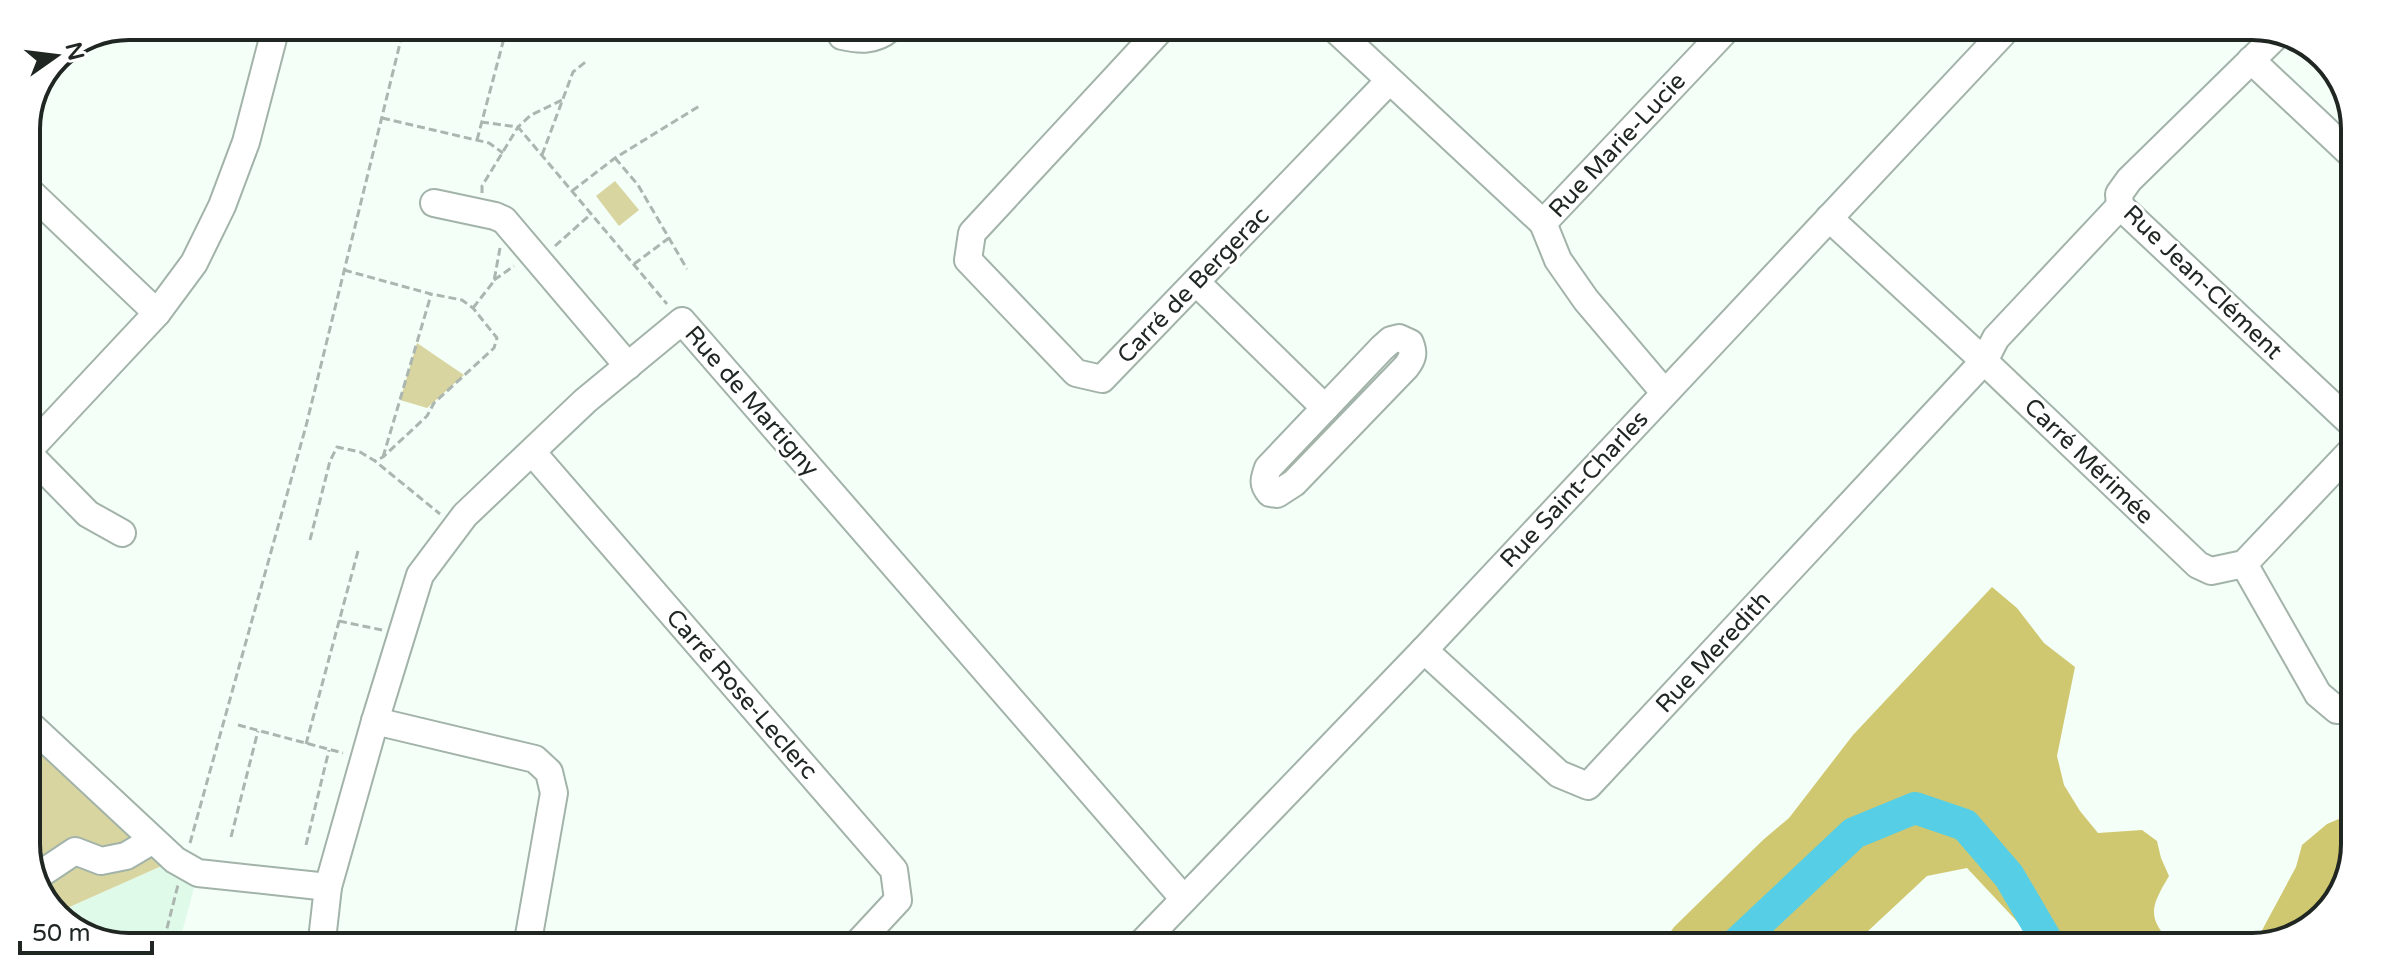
<svg xmlns="http://www.w3.org/2000/svg" width="2381" height="973" viewBox="0 0 2381 973" font-family="'Varela Round',sans-serif">
<style>
.built{fill:#e0faea}
.green{fill:#d9d5a0}
.forest{fill:#d0c870}
.lines{fill:none;stroke-linecap:round;stroke-linejoin:round}
.river{stroke:#56cee6;stroke-width:32}
.minor-casing{stroke:#a2b3a9;stroke-width:30}
.path{stroke:#acb6b0;stroke-width:3;stroke-dasharray:8 4;stroke-linecap:butt}
.minor{stroke:#fff;stroke-width:26}
.labels{text-anchor:middle;stroke-width:6;stroke-linejoin:round;paint-order:stroke}
.street-label{font-size:24px;fill:#202723;stroke:#fff}
.rim{fill:none;stroke:#202723;stroke-width:4}
</style>
<rect width="100%" height="100%" fill="#f4fff8"/>
<!-- built -->
<polygon class="built" points="175,860 198,873 180,940 90,939 56,913"/>
<!-- green -->
<g class="green">
<polygon points="615,181 639,210 619,226 596,196"/>
<polygon points="417,343 464,375 427,408 400,400"/>
<polygon points="26,721 175,860 56,913 47,906 26,851"/>
</g>
<!-- forest -->
<g class="forest">
<path d="M1992,587L2017,608L2044,643L2075,667L2057,756L2064,785L2080,811L2098,833L2142,830L2157,841L2161,858L2169,876C2150,908 2146,918 2175,947L2019,946L2026,931L1967,868L1927,876L1852,946L1661,945L1674,927L1763,840L1789,818L1853,735Z"/>
<polygon points="2348,815 2347,883 2309,929 2253,947 2296,867 2302,845 2327,824"/>
</g>
<g class="lines">
<!-- river -->
<polyline class="river" points="1735,945 1854,833 1915,808 1965,825 2009,876 2050,946"/>
<!-- minor casing -->
<g class="minor-casing">
<g id="minor">
<path d="M838,29L842,36C859,40 875,41 889,29"/>
<polyline points="1160,30 972,233 968,260 1076,373 1102,379 1389,81"/>
<polyline points="1336,30 1543,223 1558,260 1586,300 1664,392"/>
<polyline points="2278,34 2129,180 2119,194 2120,206 2352,424"/>
<polyline points="2251,60 2354,157"/>
<polyline points="26,188 157,313"/>
<polyline points="434,203 495,216 504,220 628,366"/>
<polyline points="1829,218 1984,361 2198,565 2211,571 2244,564 2352,450"/>
<polyline points="1543,223 1724,32"/>
<polyline points="1196,282 1325,408"/>
<path d="M1399,338L1410,343C1414,353 1413,358 1406,367L1294,483L1277,494L1270,493C1262,484 1264,479 1268,468L1382,348L1391,340Z"/>
<polyline points="26,451 88,514 122,533"/>
<polyline points="532,452 894,870 898,900 859,942"/>
<polyline points="26,453 157,313 194,263 222,206 246,142 276,27"/>
<polyline points="2244,564 2318,694 2337,710 2349,709"/>
<polyline points="1424,650 1559,774 1588,786 1984,361 1996,338 2120,206"/>
<polyline points="26,721 175,860 198,873 328,887"/>
<polyline points="375,721 535,759 549,772 554,793 528,941"/>
<polyline points="36,877 75,851 101,861 126,856 153,840"/>
<polyline points="322,940 328,887 375,721 420,575 465,515 585,401 682,321 1184,899"/>
<polyline points="1142,943 1424,650 2003,33"/>
</g>
</g>
<!-- path -->
<g class="path">
<polyline points="382,118 489,143 503,153"/>
<polyline points="481,122 518,127 667,304"/>
<polyline points="477,140 507,27"/>
<polyline points="542,155 573,72 588,60"/>
<polyline points="615,158 638,185 687,269"/>
<polyline points="572,191 615,158 701,105"/>
<polyline points="482,193 482,186 518,127 531,115 562,100"/>
<polyline points="555,246 591,214"/>
<polyline points="634,264 669,238"/>
<polyline points="344,270 431,294 462,300 473,308 497,338 494,348 434,403 427,416 383,457 375,461"/>
<polyline points="494,280 514,266"/>
<polyline points="473,308 494,281 500,248"/>
<polyline points="383,457 431,295"/>
<polyline points="310,540 330,461 337,447 360,452 375,461 440,514"/>
<polyline points="339,621 382,630"/>
<polyline points="238,725 343,753"/>
<polyline points="306,744 358,551"/>
<polyline points="231,837 258,731"/>
<polyline points="190,843 306,426 404,27"/>
<polyline points="306,845 329,750"/>
<polyline points="164,940 178,885"/>
</g>
<!-- minor -->
<use href="#minor" class="minor"/>
</g>
<g class="labels">
<!-- street labels -->
<g class="street-label">
<text transform="translate(1617 145) rotate(-47)" y="8">Rue Marie-Lucie</text>
<text transform="translate(2203 282) rotate(44)" y="8">Rue Jean-Clément</text>
<text transform="translate(1193 285) rotate(-46)" y="8">Carré de Bergerac</text>
<text transform="translate(752 401) rotate(49)" y="8">Rue de Martigny</text>
<text transform="translate(2089 461) rotate(44)" y="8">Carré Mérimée</text>
<text transform="translate(1574 489) rotate(-47)" y="8">Rue Saint-Charles</text>
<text transform="translate(1713 652) rotate(-47)" y="8">Rue Meredith</text>
<text transform="translate(742 694) rotate(49)" y="8">Carré Rose-Leclerc</text>
</g>
</g>
<!-- crop -->
<path d="M0 0H2381V973H0ZM129 40H2252A89 89 0 0 1 2341 129V844A89 89 0 0 1 2252 933H129A89 89 0 0 1 40 844V129A89 89 0 0 1 129 40Z" fill="#fff" fill-rule="evenodd"/>
<path class="rim" d="M129 40H2252A89 89 0 0 1 2341 129V844A89 89 0 0 1 2252 933H129A89 89 0 0 1 40 844V129A89 89 0 0 1 129 40Z"/>
<!-- north arrow -->
<g transform="translate(56 56) rotate(76)" stroke="#ffffff" stroke-width="6" paint-order="stroke">
<path d="M0-6L14 30L0 20L-14 30Z" fill="#202723"/>
<text y="-12" font-size="22" font-weight="bold" text-anchor="middle" fill="#202723">N</text>
</g>
<!-- scale -->
<path d="M20 941v12h132v-12" fill="none" stroke="#202723" stroke-width="4"/>
<text x="32" y="941" font-size="24" fill="#202723" stroke="#ffffff" stroke-width="6" paint-order="stroke">50 m</text>
</svg>
